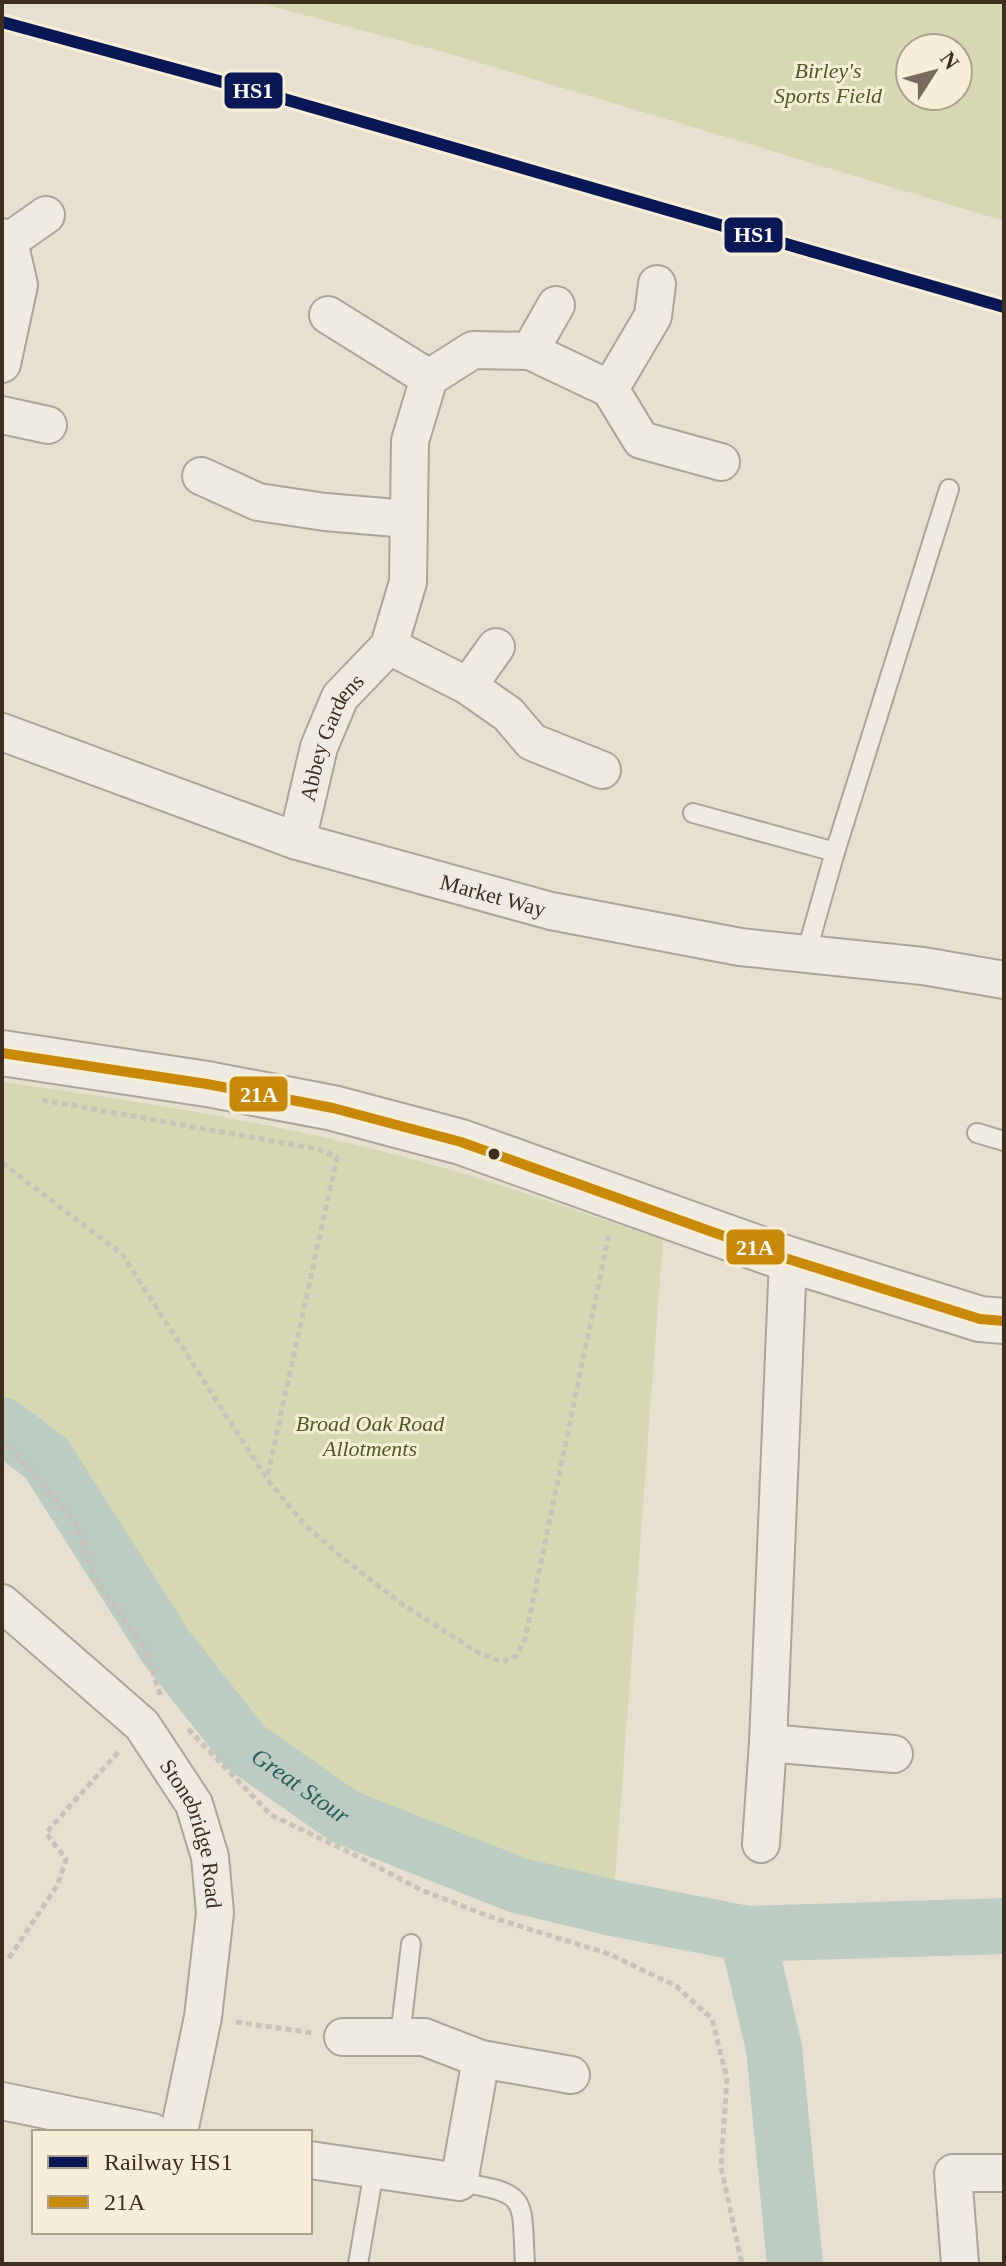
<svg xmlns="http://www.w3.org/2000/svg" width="1006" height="2266" viewBox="0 0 1006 2266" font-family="'Times New Roman',serif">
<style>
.green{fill:#d6d7b3;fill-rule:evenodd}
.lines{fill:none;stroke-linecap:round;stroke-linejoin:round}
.river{stroke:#bcccc2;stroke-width:56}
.service-casing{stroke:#ada599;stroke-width:22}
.minor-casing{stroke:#ada599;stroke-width:40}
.tertiary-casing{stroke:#ada599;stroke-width:48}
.path{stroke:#c8c2b9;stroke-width:5;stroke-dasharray:6 4;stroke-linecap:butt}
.service{stroke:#efebe3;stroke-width:18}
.minor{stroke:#efebe3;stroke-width:36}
.tertiary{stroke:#efebe3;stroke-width:44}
.bus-1-casing{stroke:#f7eed8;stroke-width:16}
.bus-1{stroke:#c88808;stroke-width:10}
.rail-1-casing{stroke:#f7eed8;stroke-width:18}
.rail-1{stroke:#091855;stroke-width:12}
.bus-dot{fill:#3d2e20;stroke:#f7eed8;stroke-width:3}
.labels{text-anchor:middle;stroke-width:6;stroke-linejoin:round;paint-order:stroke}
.park-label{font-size:22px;font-style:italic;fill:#4d5a26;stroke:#f7eed8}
.street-label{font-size:22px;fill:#3d2e20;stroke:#f7eed8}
.water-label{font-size:24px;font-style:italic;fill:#2f5d5a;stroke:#f7eed8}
.line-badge{stroke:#f7eed8;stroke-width:3}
.badge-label{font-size:22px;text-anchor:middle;font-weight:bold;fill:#fff}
</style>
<rect width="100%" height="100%" fill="#e7e0d1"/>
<!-- green -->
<g class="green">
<path d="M256,2H1004V221L447,53ZM910,48H958V96H910Z"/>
<path d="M2,1082C148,1102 295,1126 437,1166C513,1188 588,1215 663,1239L614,1893L513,1872L448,1851L352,1808L252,1740L171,1642L49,1453L2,1413Z"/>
</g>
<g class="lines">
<!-- river -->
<g class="river">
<path id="s1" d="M2,1425L46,1458L166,1647L245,1747L345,1817L517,1885L613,1908L747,1934L1004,1926"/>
<polyline points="747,1934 774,2048 795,2264"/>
</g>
<!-- service casing -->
<g class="service-casing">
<g id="service">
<polyline points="693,813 835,852"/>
<polyline points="806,954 835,852 949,489"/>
<polyline points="977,1133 1004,1141"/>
<polyline points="400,2037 411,1944"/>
<path d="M459,2182C530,2194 521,2197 525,2264"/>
<polyline points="358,2264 374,2171"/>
</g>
</g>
<!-- minor casing -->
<g class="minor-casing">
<g id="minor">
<polyline points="2,237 9,241 19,285 2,364"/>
<polyline points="9,241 46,215"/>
<polyline points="328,315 429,378"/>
<polyline points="530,351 556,305"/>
<polyline points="610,389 653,316 657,284"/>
<polyline points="2,415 48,425"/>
<polyline points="201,476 258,502 325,512 408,519"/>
<polyline points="389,646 468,686 508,714 532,742 602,770"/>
<polyline points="468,686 496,647"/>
<path id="s2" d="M2,732L297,841L551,911L740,947L923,966L1004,980"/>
<path id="s3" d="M297,841L319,747L340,697L389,646L408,582L410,441L429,378L473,350L530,351L610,389L641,440L721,462"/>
<path id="s4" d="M2,1603L142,1725L194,1804L210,1857L215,1913L203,2017L179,2132"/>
<polyline points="768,1743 894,1754"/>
<polyline points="761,1844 768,1743 788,1259"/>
<polyline points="343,2037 424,2037 481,2059 571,2075"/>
<polyline points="2,2101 152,2132"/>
<polyline points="310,2160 459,2182 481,2059"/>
<polyline points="960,2264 953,2173 1004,2173"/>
</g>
</g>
<!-- tertiary casing -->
<g class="tertiary-casing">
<polyline id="tertiary" points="2,1053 207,1084 333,1108 461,1142 788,1259 980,1319 1004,1321"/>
</g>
<!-- path -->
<g class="path">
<polyline points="42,1100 318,1149 337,1157 267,1478"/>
<polyline points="2,1163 122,1254 267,1479 304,1524 345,1560 402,1604 479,1653 502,1662 516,1656 525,1639 609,1234"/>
<polyline points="2,1438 75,1522 95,1579 145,1649 161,1697"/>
<polyline points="188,1729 271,1815 363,1859 421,1890 491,1917 609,1954 676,1986 712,2019 727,2079 721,2167 742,2264"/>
<polyline points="9,1958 58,1884 66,1859 46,1833 120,1750"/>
<polyline points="236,2022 313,2033"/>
</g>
<!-- service -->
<use href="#service" class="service"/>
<!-- minor -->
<use href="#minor" class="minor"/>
<!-- tertiary -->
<use href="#tertiary" class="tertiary"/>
<!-- bus-1 casing -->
<g class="bus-1-casing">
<polyline id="bus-1" points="2,1053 207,1084 333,1108 461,1142 788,1259 980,1319 1004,1321"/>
</g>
<!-- bus-1 -->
<use href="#bus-1" class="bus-1"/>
<!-- rail-1 casing -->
<g class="rail-1-casing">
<polyline id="rail-1" points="2,22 270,95 1004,307"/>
</g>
<!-- rail-1 -->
<use href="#rail-1" class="rail-1"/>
</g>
<!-- markers -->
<circle class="bus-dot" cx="494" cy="1154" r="7"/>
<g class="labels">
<!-- park labels -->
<g class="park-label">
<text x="828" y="78">Birley's<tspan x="828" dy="25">Sports Field</tspan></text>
<text x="370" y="1431">Broad Oak Road<tspan x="370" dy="25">Allotments</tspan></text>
</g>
<!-- street labels -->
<g class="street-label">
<text dy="8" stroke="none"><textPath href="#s3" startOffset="110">Abbey Gardens</textPath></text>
<text dy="8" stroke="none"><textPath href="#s2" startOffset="518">Market Way</textPath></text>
<text dy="8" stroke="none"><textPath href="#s4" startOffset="308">Stonebridge Road</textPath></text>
</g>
<!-- water labels -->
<g class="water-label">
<text dy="8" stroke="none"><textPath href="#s1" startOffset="474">Great Stour</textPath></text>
</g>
</g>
<g class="line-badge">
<rect x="223" y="71" width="61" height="39" rx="8" fill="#091855"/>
<rect x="723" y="216" width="61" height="38" rx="8" fill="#091855"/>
<rect x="228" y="1075" width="61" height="38" rx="8" fill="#c88808"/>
<rect x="725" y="1228" width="61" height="38" rx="8" fill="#c88808"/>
</g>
<g class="badge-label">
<text x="253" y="98">HS1</text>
<text x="754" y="242">HS1</text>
<text x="259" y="1102">21A</text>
<text x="755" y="1255">21A</text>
</g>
<!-- border -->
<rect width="1006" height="2266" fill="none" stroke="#3d2e20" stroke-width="8"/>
<!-- legend -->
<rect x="32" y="2130" width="280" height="104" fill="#f7eed8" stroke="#ada18e" stroke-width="2"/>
<rect x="48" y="2156" width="40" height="12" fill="#091855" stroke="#ada18e" stroke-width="2"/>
<text x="104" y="2170" font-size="24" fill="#3d2e20">Railway HS1</text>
<rect x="48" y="2196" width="40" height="12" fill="#c88808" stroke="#ada18e" stroke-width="2"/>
<text x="104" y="2210" font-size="24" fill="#3d2e20">21A</text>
<!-- north arrow -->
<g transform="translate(934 72) rotate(54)"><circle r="38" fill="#f7eed8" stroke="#ada18e" stroke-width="2"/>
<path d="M0-6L14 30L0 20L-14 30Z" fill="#786c5e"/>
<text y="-12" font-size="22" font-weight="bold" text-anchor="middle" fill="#3d2e20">N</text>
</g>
</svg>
